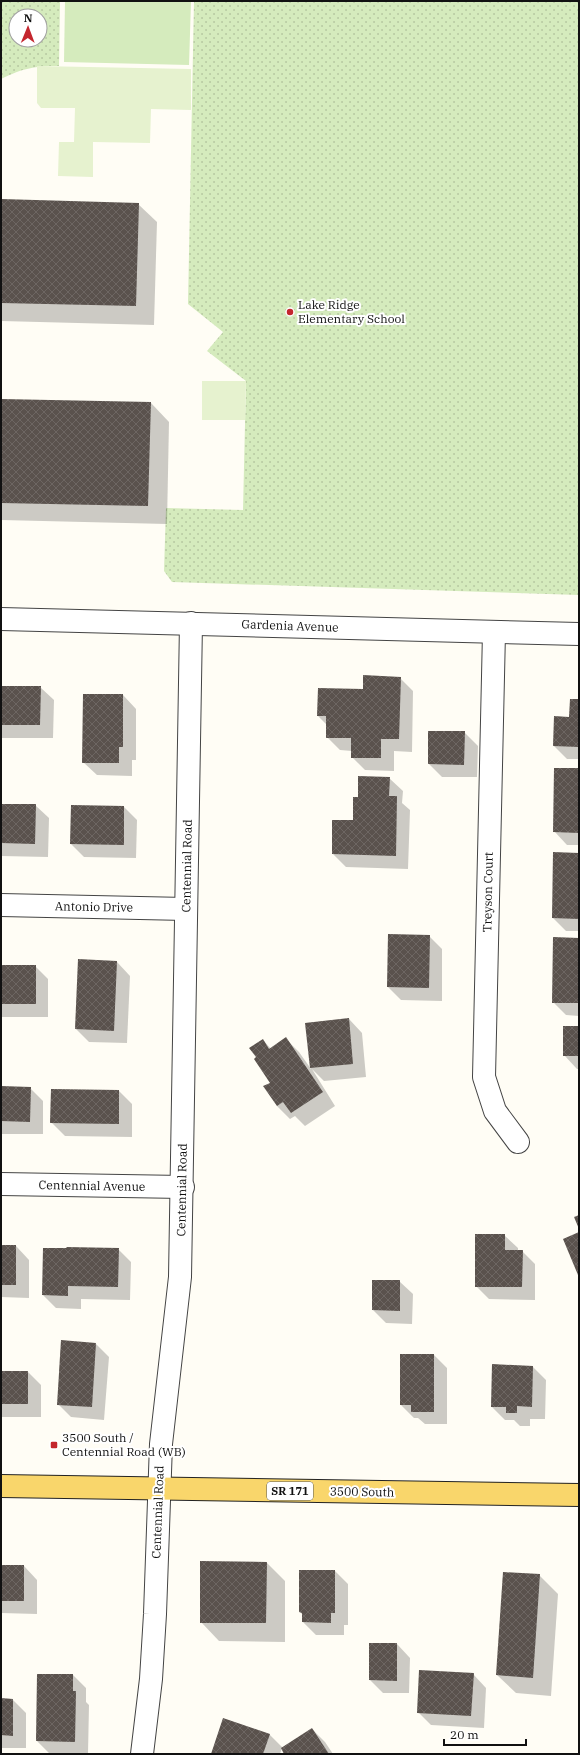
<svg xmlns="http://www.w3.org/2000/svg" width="580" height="1755" viewBox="0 0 580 1755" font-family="'IBM Plex Serif',serif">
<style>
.grass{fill:url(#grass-dots);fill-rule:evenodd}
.park{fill:#d5ebbd}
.pitch{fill:#e6f2cf}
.shadow{fill:#0003}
.building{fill:url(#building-cross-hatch)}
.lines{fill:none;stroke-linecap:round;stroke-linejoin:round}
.street-casing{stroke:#444;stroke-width:24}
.primary-casing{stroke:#222;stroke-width:24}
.street{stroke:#fff;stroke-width:22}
.primary{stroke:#f9d66b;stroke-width:22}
.poi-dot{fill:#c4262e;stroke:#fff;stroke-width:1.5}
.labels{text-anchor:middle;stroke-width:4;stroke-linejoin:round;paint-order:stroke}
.shield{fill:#fff;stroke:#585858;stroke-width:1}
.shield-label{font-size:11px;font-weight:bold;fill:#111}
.poi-label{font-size:12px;fill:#111;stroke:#fff;text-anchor:start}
.street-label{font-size:12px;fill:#111;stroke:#fff}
</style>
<defs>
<pattern id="grass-dots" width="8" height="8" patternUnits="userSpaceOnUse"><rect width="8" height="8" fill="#d5ebbd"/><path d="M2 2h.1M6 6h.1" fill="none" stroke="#b6c8a1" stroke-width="1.8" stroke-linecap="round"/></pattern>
<pattern id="building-cross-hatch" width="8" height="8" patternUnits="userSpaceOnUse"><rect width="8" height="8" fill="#5a524d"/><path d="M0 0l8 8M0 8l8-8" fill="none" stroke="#6d6662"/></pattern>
</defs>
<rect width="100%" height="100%" fill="#fffdf5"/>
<!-- grass -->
<g class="grass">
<path d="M1,1H60L59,66C34,66 24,68 1,79ZM16,16H40V40H16Z"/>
<polygon points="194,1 579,1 579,595 172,582 164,571 166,508 243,510 246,381 207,351 223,332 188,304"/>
</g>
<!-- park -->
<polygon class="park" points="65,1 191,1 189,65 64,62"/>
<!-- pitch -->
<g class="pitch">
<polygon points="37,66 191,69 191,110 151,109 150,143 93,142 93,177 58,176 59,142 74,142 75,108 41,108 37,103"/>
<polygon points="202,381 246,381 245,420 202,420"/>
</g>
<!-- shadow -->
<g class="shadow">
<polygon points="1,200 138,204 157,222 154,325 1,321"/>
<polygon points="1,400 151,403 169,422 167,524 1,520"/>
<polygon points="400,678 413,691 412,752 394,751 394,771 365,770 352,757 352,751 340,750 327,737 327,725 318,716 364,690"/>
<polygon points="1,687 40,687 54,700 53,738 1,738"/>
<polygon points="123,695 136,709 136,760 132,760 132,776 97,775 83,762"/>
<polygon points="579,700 579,759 567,759 554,746"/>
<polygon points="464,732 478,746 477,777 442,777 429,764"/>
<polygon points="579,769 579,845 567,845 554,831"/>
<polygon points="389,778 403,791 402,803 410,810 408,869 346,867 333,854 354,821 359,798"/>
<polygon points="1,805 35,805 49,818 48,857 1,856"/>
<polygon points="124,807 137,820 136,858 84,857 71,844"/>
<polygon points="579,854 579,931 566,931 553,918"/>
<polygon points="429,936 442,949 442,1001 401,1000 388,987"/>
<polygon points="579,939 579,1016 566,1015 553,1002"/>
<polygon points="79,960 117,962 130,976 127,1043 89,1042 76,1029"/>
<polygon points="1,966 35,966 48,979 48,1017 1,1017"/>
<polygon points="349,1019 362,1033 366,1077 324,1081 312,1069 335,1106 305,1126 295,1116 290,1119 277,1106 263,1040 271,1049 286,1039 299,1052 311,1069 306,1023"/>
<polygon points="579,1027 579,1069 577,1069 564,1055"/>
<polygon points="1,1087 30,1088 43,1101 43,1134 1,1134"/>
<polygon points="119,1091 132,1104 132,1137 65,1136 51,1122"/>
<polygon points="504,1235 518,1248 518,1251 522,1251 535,1264 535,1300 489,1299 476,1286"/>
<polygon points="1,1246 16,1246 29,1260 29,1298 1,1297"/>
<polygon points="118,1249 131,1262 130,1300 81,1299 81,1309 56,1308 43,1295"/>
<polygon points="399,1281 413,1294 412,1324 386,1323 373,1310"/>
<polygon points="96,1344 109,1357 104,1420 71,1417 58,1404"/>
<polygon points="434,1355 447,1368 447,1424 425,1424 418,1418 414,1418 401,1405"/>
<polygon points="493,1365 533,1367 546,1380 545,1419 530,1419 530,1426 520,1426 514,1420 505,1420 492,1407"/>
<polygon points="1,1372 28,1372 41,1385 41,1417 1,1417"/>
<polygon points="267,1563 285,1581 285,1642 219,1641 201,1622"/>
<polygon points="1,1566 24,1566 37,1580 37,1614 1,1613"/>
<polygon points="335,1571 348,1584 348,1625 344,1625 344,1635 316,1635 303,1622 303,1615 300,1612"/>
<polygon points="539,1575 558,1594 551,1696 516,1693 497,1675"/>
<polygon points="397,1644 410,1658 409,1693 383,1693 370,1680"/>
<polygon points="473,1674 486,1688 484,1728 431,1725 418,1712"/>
<polygon points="38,1675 73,1675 86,1688 86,1702 89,1705 88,1754 50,1754 37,1741"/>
<polygon points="1,1699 13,1700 26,1713 26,1748 1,1748"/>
<polygon points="312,1729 325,1742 333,1754 286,1754 282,1748 280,1754 213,1754 269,1734 283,1748"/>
</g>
<!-- building -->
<g class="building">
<polygon points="1,199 139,203 136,306 1,303"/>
<polygon points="1,399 151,402 148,506 1,503"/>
<polygon points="363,675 401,677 399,739 381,739 381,758 351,758 351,738 326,738 326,716 317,716 318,688 363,689"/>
<polygon points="1,686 41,686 40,725 1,725"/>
<polygon points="83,694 123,694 123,747 119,747 119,763 82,763"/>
<polygon points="570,699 579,699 579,747 553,746 554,716 569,717"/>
<polygon points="428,731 465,731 464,765 428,764"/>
<polygon points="554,768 579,768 579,833 553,832"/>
<polygon points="358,776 390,777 389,796 397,796 396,856 332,854 332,820 353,820 353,797 358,797"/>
<polygon points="1,804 36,804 35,844 1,843"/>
<polygon points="71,805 124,806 124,845 70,844"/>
<polygon points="553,852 579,853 579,919 552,918"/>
<polygon points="388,934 430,935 429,988 387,987"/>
<polygon points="553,937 579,938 579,1003 552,1003"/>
<polygon points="78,959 117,961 114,1031 75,1029"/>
<rect x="1" y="965" width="35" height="39"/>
<polygon points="349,1018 353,1064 310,1068 305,1023"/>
<rect x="563" y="1026" width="16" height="30"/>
<polygon points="286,1037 323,1092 291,1113 283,1102 277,1106 263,1086 270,1083 254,1059 256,1057 249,1048 263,1039 269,1049"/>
<polygon points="1,1086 31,1087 30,1122 1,1121"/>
<polygon points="51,1089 119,1090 119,1124 50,1123"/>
<polygon points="579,1215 579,1229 574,1217"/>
<polygon points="579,1232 579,1274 578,1275 563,1239"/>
<polygon points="475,1234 505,1234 505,1250 523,1250 522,1287 475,1287"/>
<rect x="1" y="1245" width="15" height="40"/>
<polygon points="66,1247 119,1248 118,1287 68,1286 68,1296 42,1295 43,1248 67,1248"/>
<polygon points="372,1280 400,1280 400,1311 372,1310"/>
<polygon points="61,1340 96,1343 92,1407 57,1405"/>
<polygon points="400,1354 434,1354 434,1412 411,1412 411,1405 400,1405"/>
<polygon points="492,1364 533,1366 532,1407 517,1406 517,1413 506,1413 506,1407 491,1407"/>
<rect x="1" y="1371" width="27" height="33"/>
<polygon points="200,1561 267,1562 266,1623 200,1623"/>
<rect x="1" y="1565" width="23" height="36"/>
<polygon points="299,1570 335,1570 335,1613 331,1613 331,1623 302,1622 302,1613 299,1612"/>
<polygon points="503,1572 540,1574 533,1678 496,1675"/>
<polygon points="369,1643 397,1643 397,1681 369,1680"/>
<polygon points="419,1670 474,1673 471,1716 417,1713"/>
<polygon points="37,1674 73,1674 73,1691 76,1691 75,1742 36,1741"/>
<polygon points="1,1698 13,1699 13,1736 1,1735"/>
<polygon points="223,1718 270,1734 263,1754 211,1754"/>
<polygon points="312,1728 329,1754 284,1754 281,1748"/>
</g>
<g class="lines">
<!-- street casing -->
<g class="street-casing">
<g id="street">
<polyline points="1,619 579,634"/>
<polyline points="494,632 484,1077 495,1111 518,1142"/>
<polyline points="1,905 186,909"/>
<polyline points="1,1184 183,1187"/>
<polyline points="142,1754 151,1679 155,1614 161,1444 180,1277 191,623"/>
</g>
</g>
<!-- primary casing -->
<g class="primary-casing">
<polyline id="primary" points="1,1486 579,1495"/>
</g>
<!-- street -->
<use href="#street" class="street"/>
<!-- primary -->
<use href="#primary" class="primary"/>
</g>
<!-- markers -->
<g class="poi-dot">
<circle cx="290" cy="312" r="4"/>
<rect x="50" y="1441" width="8" height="8" rx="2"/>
</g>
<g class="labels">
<!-- shield labels -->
<rect class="shield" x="267" y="1482" width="46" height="18" rx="3"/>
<g class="shield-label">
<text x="290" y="1495">SR 171</text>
</g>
<!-- poi labels -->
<g class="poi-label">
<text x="298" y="309">Lake Ridge<tspan x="298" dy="14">Elementary School</tspan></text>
<text x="62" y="1442">3500 South /<tspan x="62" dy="14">Centennial Road (WB)</tspan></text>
</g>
<!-- street labels -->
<g class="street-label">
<text transform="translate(290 626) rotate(2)" y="4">Gardenia Avenue</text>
<text transform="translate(187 866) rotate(-89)" y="4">Centennial Road</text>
<text transform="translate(488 892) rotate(-89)" y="4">Treyson Court</text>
<text transform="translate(94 907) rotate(1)" y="4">Antonio Drive</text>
<text transform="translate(92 1186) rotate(1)" y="4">Centennial Avenue</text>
<text transform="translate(182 1190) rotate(-89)" y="4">Centennial Road</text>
<text transform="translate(362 1492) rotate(1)" y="4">3500 South</text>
<text transform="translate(158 1512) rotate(-88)" y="4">Centennial Road</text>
</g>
</g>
<!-- border -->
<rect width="580" height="1755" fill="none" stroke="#111111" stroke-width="4"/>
<!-- north arrow -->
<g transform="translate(28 28) rotate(1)"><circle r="19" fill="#ffffff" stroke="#a0a0a0"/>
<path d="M0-3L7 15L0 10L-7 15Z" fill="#c4262e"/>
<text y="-6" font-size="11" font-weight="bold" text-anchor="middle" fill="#111111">N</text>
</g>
<!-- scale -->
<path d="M444 1739v6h82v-6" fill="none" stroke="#111111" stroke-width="2"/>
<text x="450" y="1739" font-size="12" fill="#111111" stroke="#ffffff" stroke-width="3" paint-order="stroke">20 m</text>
</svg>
